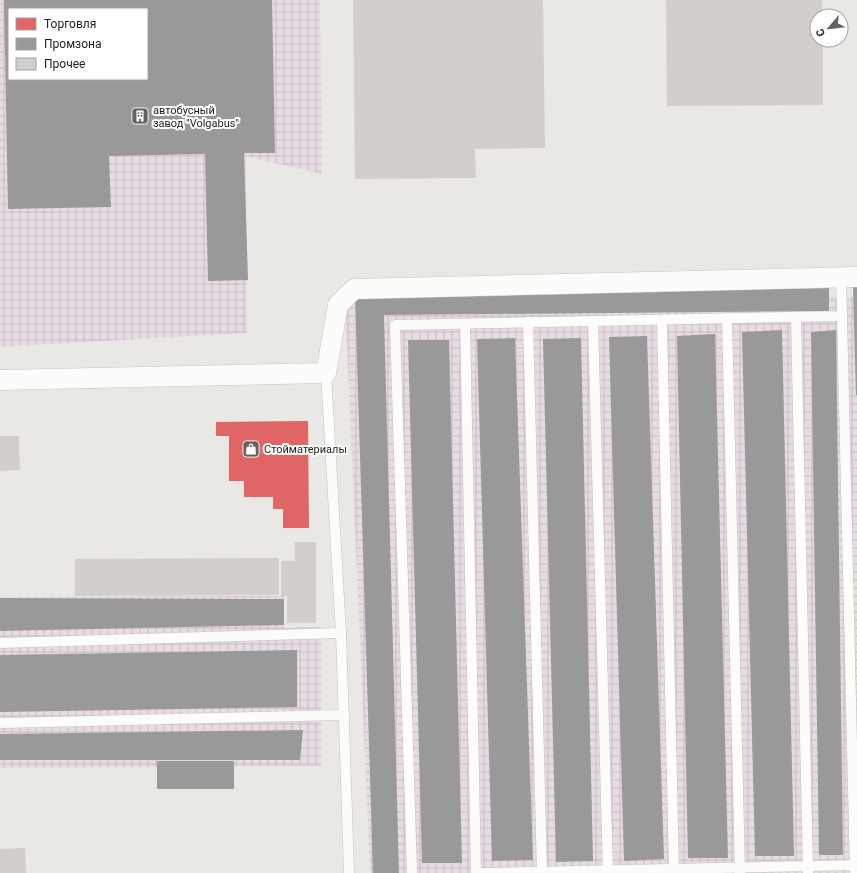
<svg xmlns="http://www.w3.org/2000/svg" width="857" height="873" viewBox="0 0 857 873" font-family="Roboto,sans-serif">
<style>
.industrial{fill:url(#industrial-grid);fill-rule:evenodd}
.shops{fill:#e06666}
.industry{fill:#999;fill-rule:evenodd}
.building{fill:#d1cecc}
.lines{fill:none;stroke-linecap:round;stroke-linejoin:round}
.lane-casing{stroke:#c3c2c1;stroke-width:11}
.street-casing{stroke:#c3c2c1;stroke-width:21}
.lane{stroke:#fcfcfb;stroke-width:10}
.street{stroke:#fcfcfb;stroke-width:20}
.labels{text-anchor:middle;stroke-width:4;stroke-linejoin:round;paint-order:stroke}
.poi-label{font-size:11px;fill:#1c1c1c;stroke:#fff;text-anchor:start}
</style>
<defs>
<pattern id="industrial-grid" width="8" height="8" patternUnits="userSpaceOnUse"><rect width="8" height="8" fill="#e8dce4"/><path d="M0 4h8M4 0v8" fill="none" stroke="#c6bcc3"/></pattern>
</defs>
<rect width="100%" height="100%" fill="#eae8e5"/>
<!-- industrial -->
<g class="industrial">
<path d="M0,0H320L322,174L246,156L247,333L0,347ZM9,9H147V79H9Z"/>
<polygon points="857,297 857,873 370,873 345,298"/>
<polygon points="284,596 284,628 321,627 321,766 0,768 0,597"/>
</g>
<!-- shops -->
<polygon class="shops" points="308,421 309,528 283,528 283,509 273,509 273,497 244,497 244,481 229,481 229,436 216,436 216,422"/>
<!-- industry -->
<g class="industry">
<path d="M4,0H272L275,153H244L248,280L208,281L205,154L109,156L111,207L8,209ZM9,9H147V79H9Z"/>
<polygon points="853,287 857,287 857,395 856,395"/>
<polygon points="829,288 829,311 384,315 399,873 373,873 355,295"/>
<polygon points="782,330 794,856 755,856 742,332"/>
<polygon points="836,330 843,855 819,855 811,332"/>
<polygon points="715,334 728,858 688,858 677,336"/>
<polygon points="647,336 664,859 624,861 609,337"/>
<polygon points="515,338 533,860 492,861 477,339"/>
<polygon points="581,338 593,861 556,862 543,339"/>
<polygon points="408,340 449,340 462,863 422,863"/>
<polygon points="0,598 284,599 284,625 0,631"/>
<polygon points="297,650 297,707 0,712 0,655"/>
<polygon points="303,730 300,760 0,760 0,734"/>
<rect x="157" y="761" width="77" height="28"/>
</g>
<!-- building -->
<g class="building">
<polygon points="353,0 543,0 545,148 475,149 476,178 355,179"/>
<polygon points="666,0 822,0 822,16 817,16 817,40 823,40 823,105 667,106"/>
<polygon points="0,436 19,436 20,470 0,471"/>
<polygon points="295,542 316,542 316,623 287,623 287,596 281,596 281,561 295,561"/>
<polygon points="279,558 279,595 75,596 75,559"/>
<polygon points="25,848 26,873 0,873 0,849"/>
</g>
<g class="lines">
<!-- lane casing -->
<g class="lane-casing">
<g id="lane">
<polyline points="842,316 855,873"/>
<polyline points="796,317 808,873"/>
<polyline points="727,318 740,873"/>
<polyline points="662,320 674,873"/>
<polyline points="593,321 608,873"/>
<polyline points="528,322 542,873"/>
<polyline points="465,324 476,873"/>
<polyline points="326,373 341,633 349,873"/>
<polyline points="0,643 341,633"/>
<polyline points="2,723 344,715"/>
<polyline points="412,873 395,325 842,316 841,277"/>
<polyline points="483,873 857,865"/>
</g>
</g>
<!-- street casing -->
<g class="street-casing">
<polyline id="street" points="0,380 326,373 338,305 354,289 857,277"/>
</g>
<!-- lane -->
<use href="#lane" class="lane"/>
<!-- street -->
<use href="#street" class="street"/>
</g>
<!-- icons -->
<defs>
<g id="building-square" transform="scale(0.9)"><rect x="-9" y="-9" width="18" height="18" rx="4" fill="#646362" stroke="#fff"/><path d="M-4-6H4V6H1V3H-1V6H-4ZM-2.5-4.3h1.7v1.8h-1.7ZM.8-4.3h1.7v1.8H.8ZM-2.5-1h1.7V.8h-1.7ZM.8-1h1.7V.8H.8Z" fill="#fff"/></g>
<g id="shop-square" transform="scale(0.9)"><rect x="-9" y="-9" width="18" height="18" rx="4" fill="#646362" stroke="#fff"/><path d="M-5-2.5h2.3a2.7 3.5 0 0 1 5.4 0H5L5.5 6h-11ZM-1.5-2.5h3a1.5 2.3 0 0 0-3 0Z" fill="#fff"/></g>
</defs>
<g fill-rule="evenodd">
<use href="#building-square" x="140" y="116"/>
<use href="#shop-square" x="251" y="449"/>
</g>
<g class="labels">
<!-- poi labels -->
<g class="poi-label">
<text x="153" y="114">автобусный<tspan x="153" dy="13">завод "Volgabus"</tspan></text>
<text x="264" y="453">Стойматериалы</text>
</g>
</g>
<!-- legend -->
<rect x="8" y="8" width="140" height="72" fill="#ffffff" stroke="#a4a4a4"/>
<rect x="16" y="18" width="20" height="12" fill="#e06666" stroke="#a4a4a4"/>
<text x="44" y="28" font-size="12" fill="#1c1c1c">Торговля</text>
<rect x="16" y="38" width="20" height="12" fill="#999999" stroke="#a4a4a4"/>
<text x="44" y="48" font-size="12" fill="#1c1c1c">Промзона</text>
<rect x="16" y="58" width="20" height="12" fill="#d1cecc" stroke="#a4a4a4"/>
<text x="44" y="68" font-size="12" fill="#1c1c1c">Прочее</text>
<!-- north arrow -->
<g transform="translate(829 28) rotate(242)"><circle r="19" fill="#ffffff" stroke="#a4a4a4"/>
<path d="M0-3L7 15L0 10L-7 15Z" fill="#646362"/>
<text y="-6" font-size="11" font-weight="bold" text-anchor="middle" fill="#1c1c1c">С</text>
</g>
</svg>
